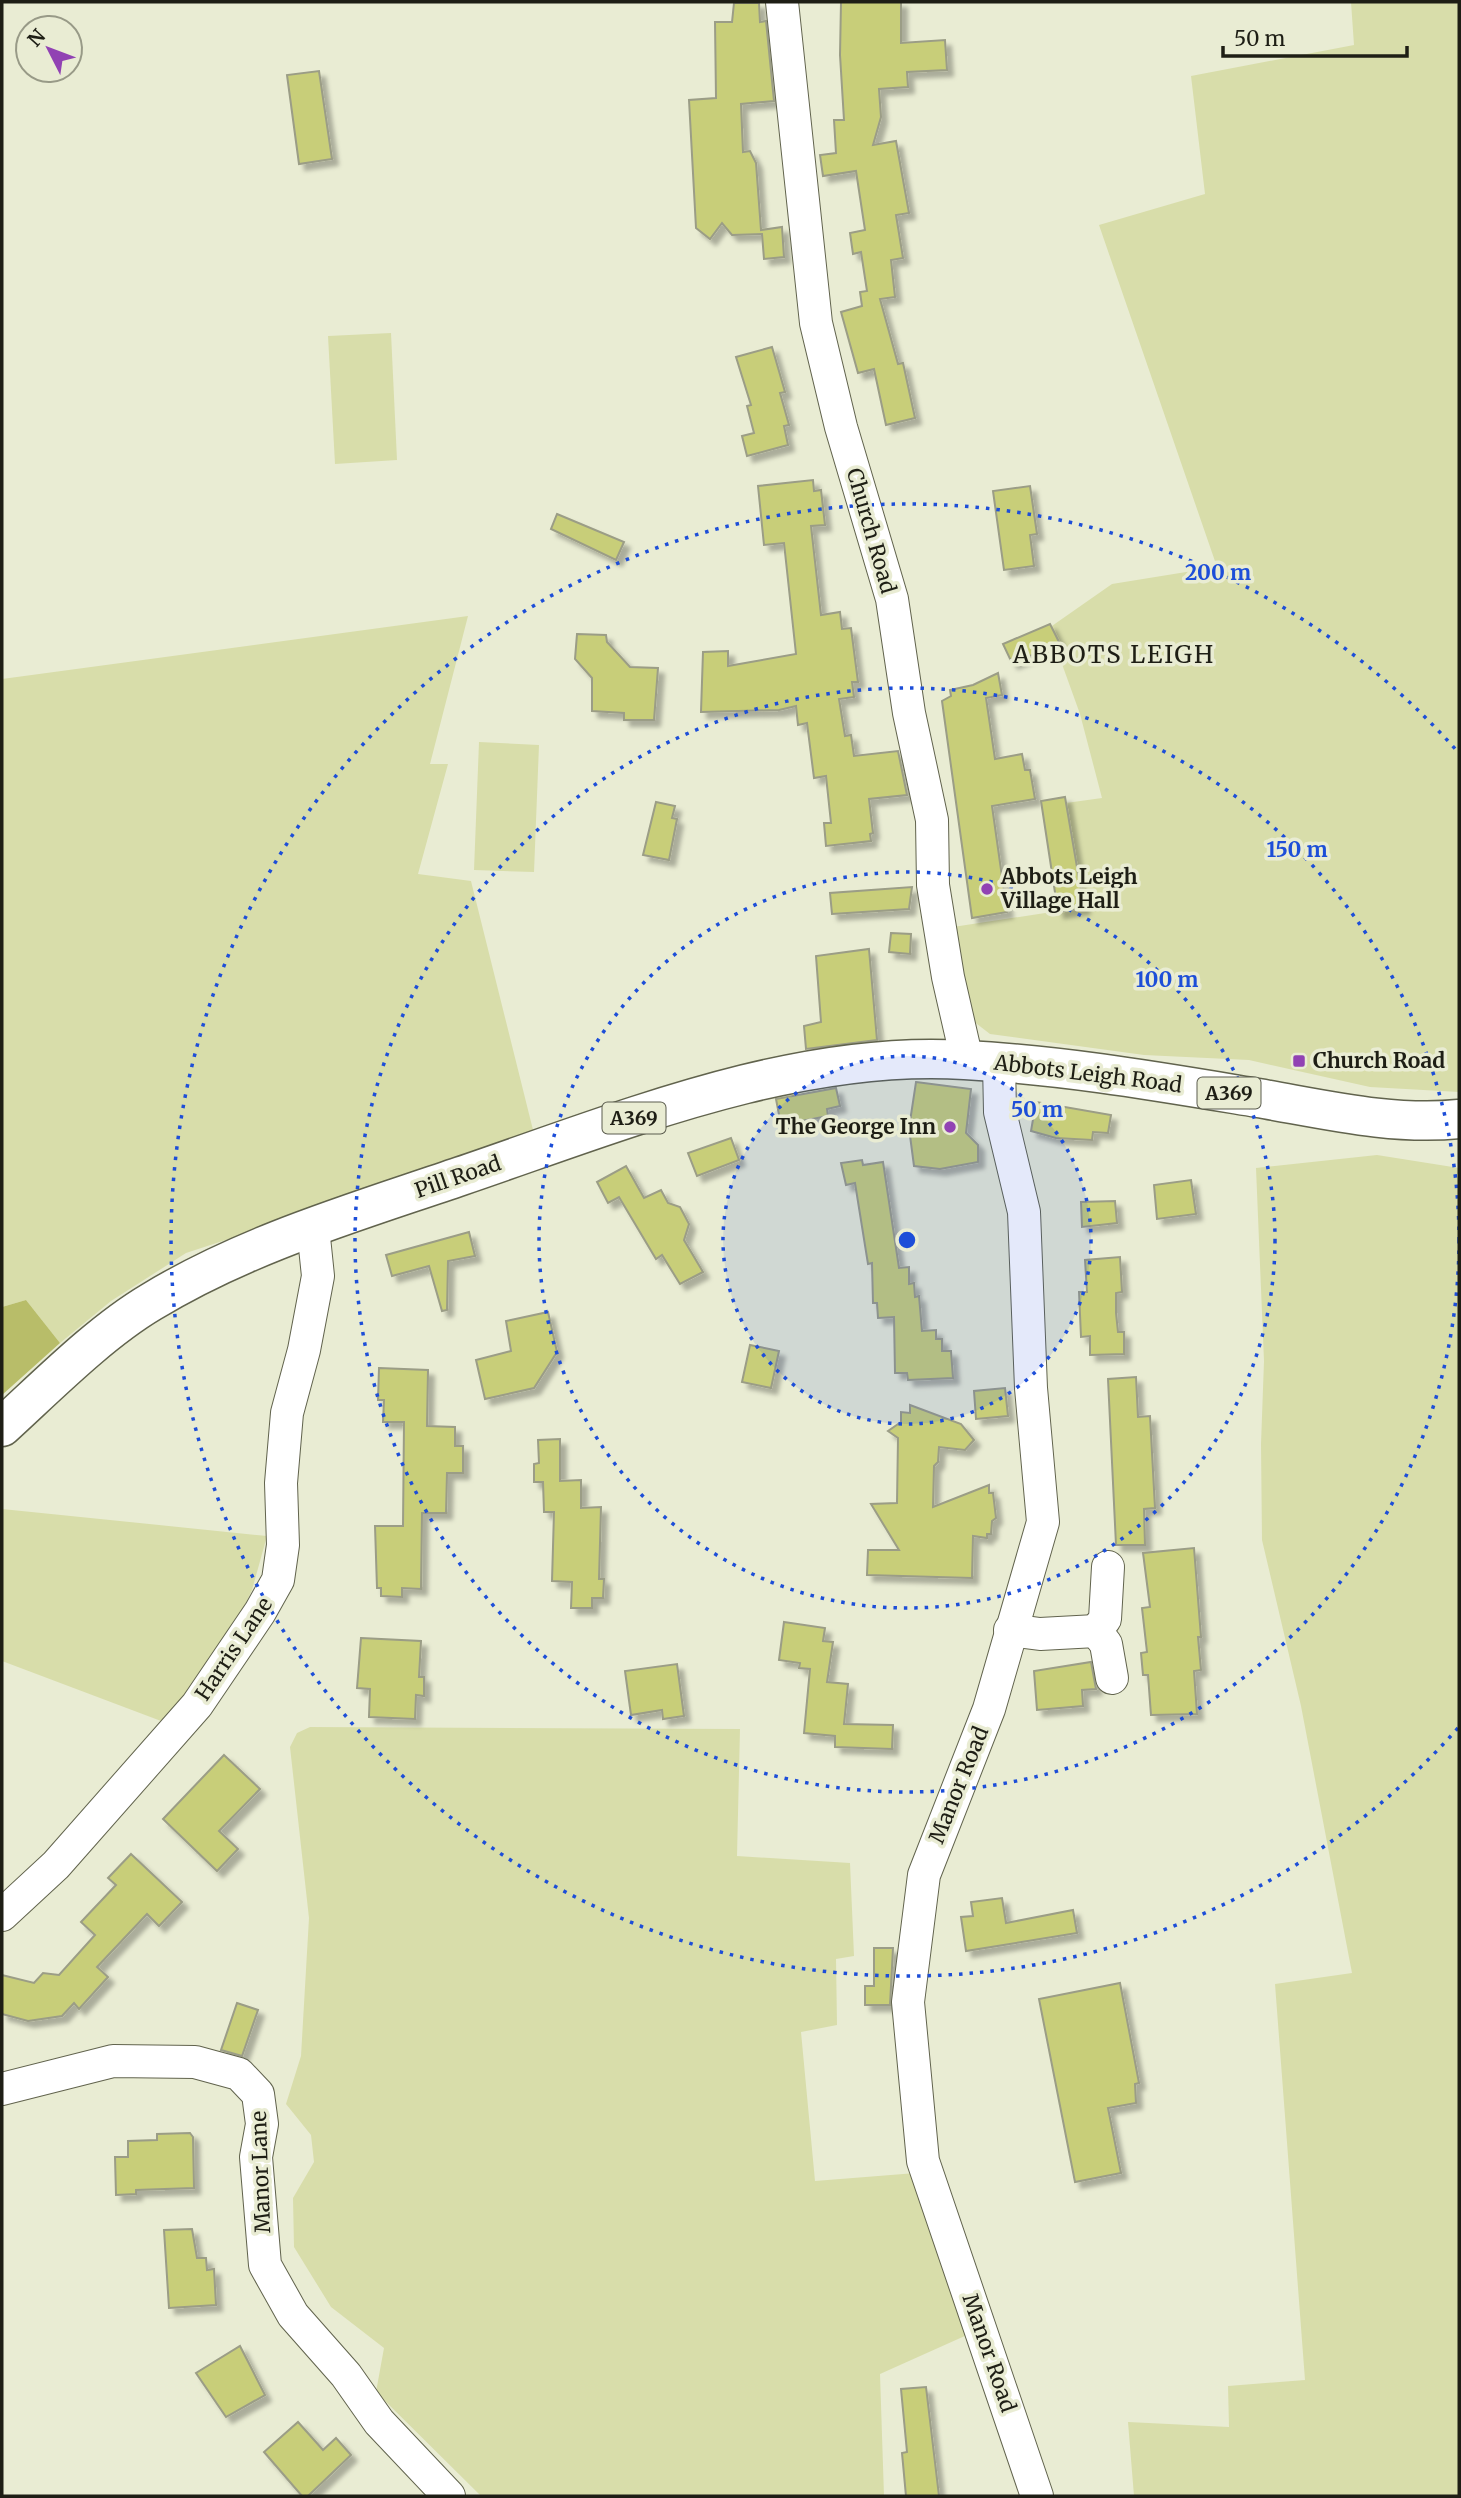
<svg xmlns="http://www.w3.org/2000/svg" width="1461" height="2498" viewBox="0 0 1461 2498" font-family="Merriweather,serif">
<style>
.green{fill:#d8ddaa}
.forest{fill:#b8bd69}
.building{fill:#c8ce79;stroke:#9b9d86;stroke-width:2;filter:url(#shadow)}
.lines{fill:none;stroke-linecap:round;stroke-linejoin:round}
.minor-casing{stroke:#61634d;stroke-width:34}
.major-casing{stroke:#61634d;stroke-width:41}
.minor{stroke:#fff;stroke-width:32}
.major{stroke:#fff;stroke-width:38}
.ring{fill:none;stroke:#1d4ed8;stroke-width:3.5;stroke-dasharray:3.5 7}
.poi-dot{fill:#9142b3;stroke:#e9ecd3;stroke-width:2.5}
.labels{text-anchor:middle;stroke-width:7;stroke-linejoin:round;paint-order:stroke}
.shield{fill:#e9ecd3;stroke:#5b5c4e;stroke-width:2}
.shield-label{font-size:19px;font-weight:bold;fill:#1e1e15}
.street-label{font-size:21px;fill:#1e1e15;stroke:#e9ecd3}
.poi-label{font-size:21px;font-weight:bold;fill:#1e1e15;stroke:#e9ecd3;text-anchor:start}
.quarter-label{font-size:24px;letter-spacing:2px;fill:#1e1e15;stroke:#e9ecd3}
.centre{fill:#1d4ed8;stroke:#e9ecd3;stroke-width:3.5}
.ring-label{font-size:21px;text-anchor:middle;font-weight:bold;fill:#1d4ed8;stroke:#e9ecd3;stroke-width:7;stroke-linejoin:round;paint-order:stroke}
</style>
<defs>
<filter id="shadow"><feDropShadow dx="6" dy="6" stdDeviation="2" flood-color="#0004"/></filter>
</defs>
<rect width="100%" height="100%" fill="#e9ecd3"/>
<!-- green -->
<g class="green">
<polygon points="1351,2 1459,2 1459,1092 1370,1087 1249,1060 1144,1055 990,1034 968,1017 953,927 1084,907 1066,803 1102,798 1080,714 1049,628 1112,584 1217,567 1099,225 1205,194 1191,76 1354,45"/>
<polygon points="391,333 397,460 335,464 328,336"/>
<polygon points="468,616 430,764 448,764 418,874 471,881 535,1138 186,1253 111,1301 60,1343 26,1300 2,1307 2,679"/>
<polygon points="479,742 539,745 534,872 474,870"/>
<polygon points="1377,1155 1459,1168 1459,2496 1134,2496 1128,2422 1229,2427 1228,2386 1305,2380 1275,1984 1352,1973 1301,1706 1262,1540 1261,1444 1264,1361 1256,1168"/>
<polygon points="2,1509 267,1536 252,1590 225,1647 169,1724 2,1661"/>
<polygon points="310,1727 740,1729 737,1856 850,1863 854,1956 836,1959 837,2025 801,2032 815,2181 916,2173 967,2335 880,2374 884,2496 481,2496 376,2392 384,2348 331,2307 294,2247 293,2198 314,2162 311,2135 286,2104 301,2056 309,1918 290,1747 297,1733"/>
</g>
<!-- forest -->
<polygon class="forest" points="26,1300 60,1343 2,1395 2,1307"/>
<!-- building -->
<g class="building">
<polygon points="841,2 901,2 901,43 945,40 947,70 907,72 908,87 879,89 881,117 873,145 896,141 909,213 896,215 903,258 891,260 895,297 880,299 898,364 903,363 915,418 886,425 874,369 858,373 841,312 862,306 860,292 867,291 861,252 853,254 850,233 865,230 856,171 823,176 820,155 836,153 834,120 844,120 840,55"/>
<polygon points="734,3 759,3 760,22 766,21 774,101 741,104 743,152 750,151 756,163 761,230 782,227 784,257 764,259 762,234 732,235 722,223 710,239 696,228 689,100 716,98 715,22 732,22"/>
<polygon points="319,71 332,159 299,164 287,75"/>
<polygon points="772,347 785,392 780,393 789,425 784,426 788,445 747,456 742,436 754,433 747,406 751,405 736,357"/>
<polygon points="813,480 814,491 821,490 825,525 811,526 821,615 840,612 842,629 851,628 858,682 852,682 854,697 839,699 845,736 851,735 854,756 898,751 907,795 869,799 873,833 870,834 871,841 826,846 824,823 831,823 826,776 814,778 807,723 798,725 796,706 779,710 701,712 703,652 728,651 728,666 796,654 784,543 764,545 758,486"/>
<polygon points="1030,486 1037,534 1030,535 1034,566 1004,570 993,491"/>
<polygon points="557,514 624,542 616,560 551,529"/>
<polygon points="1050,624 1060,644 1012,663 1003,644"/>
<polygon points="577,634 606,635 607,642 630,667 658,668 654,720 624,720 624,713 592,711 592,678 575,659"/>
<polygon points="998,673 1002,695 986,698 995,759 1022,754 1025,770 1030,770 1035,799 992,806 1007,912 972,918 942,701 951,696 950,690 973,685"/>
<polygon points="1065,797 1084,908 1058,912 1041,801"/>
<polygon points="656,802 675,806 672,818 677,819 669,860 643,855"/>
<polygon points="912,887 909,909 832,914 830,893"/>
<polygon points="891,933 911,934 910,954 889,952"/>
<polygon points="869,949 877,1040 806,1049 804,1026 821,1022 816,956"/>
<polygon points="916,1082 971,1089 966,1133 978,1145 978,1162 940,1169 914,1166 909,1128"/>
<polygon points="836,1088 840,1106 827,1109 828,1116 781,1125 776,1099"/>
<polygon points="1036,1102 1111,1115 1108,1133 1093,1132 1092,1140 1056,1138 1031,1131"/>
<polygon points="731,1138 739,1160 697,1176 688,1153"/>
<polygon points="862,1160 863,1165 883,1162 899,1268 909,1267 909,1284 914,1283 915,1297 919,1296 922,1331 936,1330 936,1339 942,1339 942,1351 951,1351 953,1378 908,1380 907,1373 895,1373 894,1317 878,1318 877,1303 873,1303 872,1263 868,1264 855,1183 846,1185 841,1163"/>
<polygon points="626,1166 644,1198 661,1190 668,1203 680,1207 689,1224 684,1240 703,1272 680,1284 662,1255 656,1259 619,1197 608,1203 597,1182"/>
<polygon points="1191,1180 1196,1214 1157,1219 1154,1185"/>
<polygon points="1115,1201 1117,1223 1082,1227 1081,1202"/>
<polygon points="469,1232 475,1256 448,1261 447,1310 442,1311 429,1266 392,1276 386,1255"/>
<polygon points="1120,1257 1122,1292 1116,1293 1116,1313 1118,1332 1124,1332 1124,1354 1090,1355 1090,1336 1081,1337 1079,1292 1087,1292 1085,1260"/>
<polygon points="548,1312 557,1352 534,1388 485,1399 476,1360 511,1351 506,1321"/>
<polygon points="750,1345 779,1351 771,1388 742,1382"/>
<polygon points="379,1368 428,1370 427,1426 455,1427 455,1446 463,1446 463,1473 447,1473 446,1513 422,1513 421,1589 402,1588 402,1597 381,1596 381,1588 377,1588 375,1526 403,1526 404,1422 383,1422 384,1400 378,1400"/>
<polygon points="1136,1377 1138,1417 1150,1416 1155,1508 1144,1509 1145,1545 1116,1545 1108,1379"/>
<polygon points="1005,1388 1008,1416 976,1419 974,1391"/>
<polygon points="910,1405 961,1424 974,1440 965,1450 939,1447 938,1462 934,1466 933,1507 989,1485 989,1493 993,1493 996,1518 992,1521 991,1534 987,1534 987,1538 973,1536 972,1578 867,1575 868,1550 899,1550 871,1504 897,1503 898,1438 888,1431 901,1422 901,1412 910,1413"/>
<polygon points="560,1439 560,1481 581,1480 581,1508 601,1507 599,1579 604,1579 603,1598 592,1598 592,1608 571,1608 572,1582 552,1581 554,1512 544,1512 543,1482 534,1482 534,1464 539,1463 538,1440"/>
<polygon points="1194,1548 1201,1637 1198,1637 1201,1670 1194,1671 1197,1714 1151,1715 1148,1675 1143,1675 1141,1653 1147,1652 1142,1608 1150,1607 1143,1553"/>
<polygon points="784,1622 825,1628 823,1641 833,1642 827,1682 848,1684 844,1724 893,1725 892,1749 835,1747 835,1736 804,1733 810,1669 799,1668 800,1663 779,1660"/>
<polygon points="361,1638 421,1641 419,1677 424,1677 424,1696 416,1695 415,1719 369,1717 370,1689 357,1688"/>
<polygon points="1091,1662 1096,1689 1082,1690 1083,1706 1037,1710 1034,1671"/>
<polygon points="677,1664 684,1716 663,1719 662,1710 631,1715 625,1671"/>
<polygon points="224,1755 260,1789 219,1831 238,1849 217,1871 163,1819"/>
<polygon points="131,1854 182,1902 159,1926 147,1914 97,1967 108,1977 79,2009 74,2003 62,2016 28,2021 2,2014 2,1975 34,1983 43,1973 59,1975 95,1935 81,1922 116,1885 108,1878"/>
<polygon points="1002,1898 1006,1923 1073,1910 1077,1933 966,1951 961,1917 973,1916 971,1902"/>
<polygon points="874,1948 893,1948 890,2005 865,2005 865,1986 874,1986"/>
<polygon points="1120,1983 1139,2083 1135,2084 1136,2103 1108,2108 1121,2173 1075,2182 1039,1999"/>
<polygon points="237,2003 258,2010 242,2056 221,2050"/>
<polygon points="190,2133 193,2137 194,2188 136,2190 136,2194 116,2195 115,2157 128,2157 128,2141 157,2140 157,2134"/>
<polygon points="192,2229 197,2258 206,2258 207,2270 214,2269 216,2305 169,2308 164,2230"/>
<polygon points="240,2346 265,2395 226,2417 196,2373"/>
<polygon points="926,2387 939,2496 906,2496 902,2453 907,2452 901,2389"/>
<polygon points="298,2422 323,2450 336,2438 351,2455 308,2496 302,2496 264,2452"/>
</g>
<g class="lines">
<!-- minor casing -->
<g class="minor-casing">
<g id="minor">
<polyline points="782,2 816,323 841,427 892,599 909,713 932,820 933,885 948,977 967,1060"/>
<polyline points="999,1063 1000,1112 1024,1212 1031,1388 1043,1522 989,1709 924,1875 908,2002 923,2161 1037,2496"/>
<polyline points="1108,1567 1105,1619 1096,1631 1106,1644 1112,1678"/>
<polyline points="1010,1630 1040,1634 1096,1631"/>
<polyline points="2,1915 56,1865 197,1705 260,1612 278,1580 283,1545 281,1483 287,1413 304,1350 318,1276 313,1228"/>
<polyline points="2,2089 113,2061 195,2062 239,2074 258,2094 262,2124 256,2157 265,2265 293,2315 346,2375 379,2422 449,2496"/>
</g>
</g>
<!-- major casing -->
<g class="major-casing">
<path id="major" d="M2,1427C47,1386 99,1333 151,1302C246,1244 356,1212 461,1176C620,1122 795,1049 965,1060C1064,1065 1161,1082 1258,1098C1323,1109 1393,1126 1459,1119"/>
</g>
<!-- minor -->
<use href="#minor" class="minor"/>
<!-- major -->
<use href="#major" class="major"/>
</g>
<!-- distance rings -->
<circle cx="907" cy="1240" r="184" fill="#1d4ed8" fill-opacity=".12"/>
<g class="ring">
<circle cx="907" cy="1240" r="184"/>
<circle cx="907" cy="1240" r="368"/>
<circle cx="907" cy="1240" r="552"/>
<path d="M1458 1728A736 736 0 1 1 1458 752"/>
</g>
<!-- markers -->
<g class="poi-dot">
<circle cx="987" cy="889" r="7"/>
<rect x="1292" y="1054" width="14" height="14" rx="3.5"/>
<circle cx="950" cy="1127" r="7"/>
</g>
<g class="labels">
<!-- shield labels -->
<g class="shield">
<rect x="1197.5" y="1077.5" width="63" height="31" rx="5"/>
<rect x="602.5" y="1102.5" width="63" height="31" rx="5"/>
</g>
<g class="shield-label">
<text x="1229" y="1100">A369</text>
<text x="634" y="1125">A369</text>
</g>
<!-- street labels -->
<g class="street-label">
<text transform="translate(871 531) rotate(74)" y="7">Church Road</text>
<text transform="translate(1088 1074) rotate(7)" y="7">Abbots Leigh Road</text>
<text transform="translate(458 1177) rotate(-19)" y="7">Pill Road</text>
<text transform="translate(234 1649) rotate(-56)" y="7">Harris Lane</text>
<text transform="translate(959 1785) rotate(-68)" y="7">Manor Road</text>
<text transform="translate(261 2172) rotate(-92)" y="7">Manor Lane</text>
<text transform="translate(989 2353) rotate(71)" y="7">Manor Road</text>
</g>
<!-- poi labels -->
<g class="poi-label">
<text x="1001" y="884">Abbots Leigh<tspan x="1001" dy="24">Village Hall</tspan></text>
<text x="1313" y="1068">Church Road</text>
<text x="936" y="1134" text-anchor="end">The George Inn</text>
</g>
<!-- quarter labels -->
<g class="quarter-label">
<text x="1114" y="663">ABBOTS LEIGH</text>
</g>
</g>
<circle cx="907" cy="1240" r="10" class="centre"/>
<g class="ring-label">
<text x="1218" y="580">200 m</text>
<text x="1297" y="857">150 m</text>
<text x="1167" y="987">100 m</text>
<text x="1037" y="1117">50 m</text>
</g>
<!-- border -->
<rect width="1461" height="2498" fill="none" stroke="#1e1e15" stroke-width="7"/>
<!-- north arrow -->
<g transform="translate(49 49) rotate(312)"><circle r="33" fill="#e9ecd3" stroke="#989a87" stroke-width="2"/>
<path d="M0-5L12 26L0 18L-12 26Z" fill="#9142b3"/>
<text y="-10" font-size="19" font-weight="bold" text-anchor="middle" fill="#1e1e15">N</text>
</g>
<!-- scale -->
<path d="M1223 46v10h184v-10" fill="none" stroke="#1e1e15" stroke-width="3.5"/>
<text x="1234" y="46" font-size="21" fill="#1e1e15" stroke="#e9ecd3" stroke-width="5" paint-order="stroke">50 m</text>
</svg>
